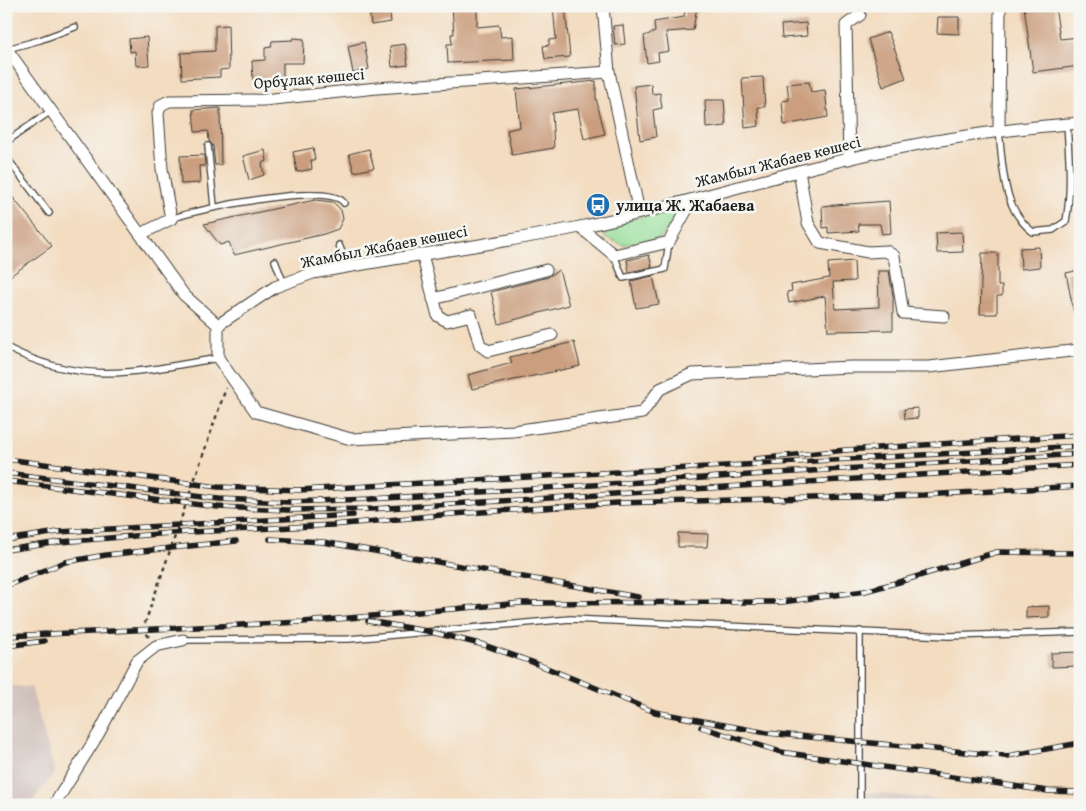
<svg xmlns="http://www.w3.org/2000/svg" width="1086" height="811" viewBox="0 0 1086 811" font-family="'Gentium Book Plus',serif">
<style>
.industrial{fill:#cfc0ba}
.green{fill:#95de98;stroke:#587d5a}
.building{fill:#ca9e7e}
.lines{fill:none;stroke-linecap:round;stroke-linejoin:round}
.lane-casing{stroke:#3c3934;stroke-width:8}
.street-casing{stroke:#3c3934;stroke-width:13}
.path{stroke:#3c3934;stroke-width:2.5;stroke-dasharray:4 4;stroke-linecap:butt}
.lane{stroke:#fff;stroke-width:5.5}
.street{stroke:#fff;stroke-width:11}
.rail-casing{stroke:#1c1c1c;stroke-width:5.5}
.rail{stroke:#f6f6f2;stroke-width:4;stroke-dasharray:11;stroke-linecap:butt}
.labels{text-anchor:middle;stroke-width:5;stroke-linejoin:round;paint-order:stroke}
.street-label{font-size:16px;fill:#1c1c1c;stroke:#f6f6f2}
.poi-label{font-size:16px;font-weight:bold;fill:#1c1c1c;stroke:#f6f6f2;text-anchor:start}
</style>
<rect width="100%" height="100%" fill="#f6f6f2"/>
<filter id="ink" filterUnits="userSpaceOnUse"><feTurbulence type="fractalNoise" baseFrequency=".02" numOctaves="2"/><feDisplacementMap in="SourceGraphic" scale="10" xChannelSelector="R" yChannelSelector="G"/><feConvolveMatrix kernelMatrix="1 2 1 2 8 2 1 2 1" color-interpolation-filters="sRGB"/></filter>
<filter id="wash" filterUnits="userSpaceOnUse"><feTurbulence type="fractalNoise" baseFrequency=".0096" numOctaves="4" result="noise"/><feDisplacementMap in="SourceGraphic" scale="20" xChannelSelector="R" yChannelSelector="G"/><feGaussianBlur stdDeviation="1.12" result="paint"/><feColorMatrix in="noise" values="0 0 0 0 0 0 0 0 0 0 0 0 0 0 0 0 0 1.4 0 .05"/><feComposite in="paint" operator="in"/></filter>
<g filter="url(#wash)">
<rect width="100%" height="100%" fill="#f3dcbf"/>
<!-- industrial -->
<g class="industrial">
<polygon points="6,686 31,687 55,773 29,805 6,805"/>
<polygon points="856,791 988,805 856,805"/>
</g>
<!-- green -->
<polygon class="green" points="671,210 675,217 661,238 623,245 605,237 606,225"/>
<g id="blocks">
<!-- building -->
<g class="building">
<polygon points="376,6 389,6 391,22 371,25 369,9 376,8"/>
<polygon points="452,6 477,6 477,27 499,25 501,37 513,36 514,60 448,63 447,44 452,44 451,34 454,34"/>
<polygon points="553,6 565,6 570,57 545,59 543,46 549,45 549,40 556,39"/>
<polygon points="685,6 697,6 693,30 666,32 669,51 658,53 659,61 647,63 644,36 655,32 654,22 684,17"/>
<polygon points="1024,6 1055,6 1060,39 1080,37 1080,66 1033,72"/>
<polygon points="938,17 959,17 959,34 937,33"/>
<polygon points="806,23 807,36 782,38 781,25"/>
<polygon points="228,25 229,69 220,70 220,77 182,79 181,53 215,51 215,26"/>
<polygon points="623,25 625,44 615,45 613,26"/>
<polygon points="888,32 906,78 883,87 868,39"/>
<polygon points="147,37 149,65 136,66 135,51 130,52 129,39"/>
<polygon points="293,38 304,39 303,63 283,63 283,78 253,80 252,61 265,60 265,48 271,47 272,41 293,40"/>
<polygon points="364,42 369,69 353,73 348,46"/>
<polygon points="405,44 408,65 392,67 390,46"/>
<polygon points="763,77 765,107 758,107 759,126 745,128 742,78"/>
<polygon points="596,81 596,98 605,134 584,139 578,109 552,113 554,148 512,155 507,130 520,127 516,89"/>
<polygon points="809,82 811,92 825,90 828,117 784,125 782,101 789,100 787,84"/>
<polygon points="651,84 652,94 660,93 662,108 653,110 656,137 640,140 634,86"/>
<polygon points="705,100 724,100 726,126 706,128"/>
<polygon points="220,108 221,165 215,165 213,146 209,141 208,131 195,132 193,110"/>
<polygon points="313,148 315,160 311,160 312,169 297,172 293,152"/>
<polygon points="369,149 374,168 354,172 349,154"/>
<polygon points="265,150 267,161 262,163 264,175 249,180 243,156"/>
<polygon points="204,155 205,166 199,166 200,183 181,184 180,156"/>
<polygon points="6,189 52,246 6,279"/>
<polygon points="315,200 333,202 341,210 343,219 338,229 324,234 234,255 229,242 220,245 204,224"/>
<polygon points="889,201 891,233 882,234 880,224 858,224 859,231 828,233 828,227 823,228 822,206"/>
<polygon points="962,232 963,252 937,253 936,233"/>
<polygon points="1039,247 1040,267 1021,269 1020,248"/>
<polygon points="982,253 998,253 998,286 1002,286 1002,296 997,296 997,314 980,314"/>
<polygon points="649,255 652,267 629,272 627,260"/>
<polygon points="854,261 855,281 833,282 835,309 879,307 878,271 889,271 893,297 893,330 828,331 825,296 789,303 787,292 792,291 791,285 829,278 828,263"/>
<polygon points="559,270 569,305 499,324 491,292 548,277"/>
<polygon points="1080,270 1080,319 1075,319 1066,273"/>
<polygon points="653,276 659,304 636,308 631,281"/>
<polygon points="574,342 580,366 472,389 468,375 512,363 510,357"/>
<polygon points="918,408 918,418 905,419 904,409"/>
<polygon points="678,533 708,534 707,547 678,547"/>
<polygon points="1049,606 1049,617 1026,618 1026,607"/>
<polygon points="1080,652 1080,666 1052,667 1051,653"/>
</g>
</g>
</g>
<g filter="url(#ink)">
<use href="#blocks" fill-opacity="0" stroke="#3c3934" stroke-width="1"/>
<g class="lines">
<!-- lane casing -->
<g class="lane-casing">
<g id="lane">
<polyline points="7,49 40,40 75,27"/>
<path d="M999,130C1003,167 1002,209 1033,232L1053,230L1066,221C1072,189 1069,156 1067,124"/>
<polyline points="6,142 51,111"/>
<polyline points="208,146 214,206"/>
<polyline points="6,157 49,213"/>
<path d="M171,219C197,209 329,181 344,203"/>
<polyline points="339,245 348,266"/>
<polyline points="614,255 623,278 665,269 669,242"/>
<polyline points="275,261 284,284"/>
<path d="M6,347C82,387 138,372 218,358"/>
<polyline points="860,631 860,805"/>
<polyline points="183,640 349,639 570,619 949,636 1080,632"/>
</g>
</g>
<!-- street casing -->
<g class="street-casing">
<g id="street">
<polyline points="603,6 609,72 639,212"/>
<path d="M6,48L184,295L218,325L275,287L313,273C402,256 492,245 580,227C670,208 758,180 847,159C924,141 1001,129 1080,123"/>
<polyline points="999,130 1000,6"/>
<polyline points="849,159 846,25 860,15"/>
<polyline points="799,171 808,223 820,243 868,252 886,251 894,256 903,313 944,316"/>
<polyline points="580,227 614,255 669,242 692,200"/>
<polyline points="141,234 171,219 162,169 158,113 161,105 169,101 264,100 377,88 609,72"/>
<polyline points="422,254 438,316 447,321 471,315 480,345 488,351 552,335"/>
<polyline points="433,299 546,270"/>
<polyline points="218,325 218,358 256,412 351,439 513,431 642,413 660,389 692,374 851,367 929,367 1080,350"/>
<polyline points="54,805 99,733 137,661 156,646 183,640"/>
</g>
</g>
<!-- path -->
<polyline class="path" points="149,637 143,629 226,388"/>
<!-- lane -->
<use href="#lane" class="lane"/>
<!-- street -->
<use href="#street" class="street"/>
<!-- rail casing -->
<g class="rail-casing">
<g id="rail">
<polyline points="6,459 218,487 299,490 1080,446"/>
<polyline points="755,459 846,450 1080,435"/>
<polyline points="6,473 219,499 289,502 371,499 1080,454"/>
<polyline points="6,481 218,507 287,510 372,509 1080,465"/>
<polyline points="270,539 323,542 638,597"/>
<polyline points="6,540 58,532 353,515"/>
<polyline points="6,550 60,542 171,533 333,525 452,514 618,503 924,495 1080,486"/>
<polyline points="6,586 65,562 106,555 236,541"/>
<polyline points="368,621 427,631 484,645 532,662 655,712 767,733 1007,756 1080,743"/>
<polyline points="6,636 303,622 521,603 782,602 865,591 899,582 997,552 1080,553"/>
<polyline points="6,646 44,641"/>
<polyline points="701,727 781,752 1048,791 1080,792"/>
</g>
</g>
<!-- rail -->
<use href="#rail" class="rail"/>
</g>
</g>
<!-- icons -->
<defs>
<g id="bus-disc" transform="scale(1.25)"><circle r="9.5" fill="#1f6fb2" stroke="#f6f6f2"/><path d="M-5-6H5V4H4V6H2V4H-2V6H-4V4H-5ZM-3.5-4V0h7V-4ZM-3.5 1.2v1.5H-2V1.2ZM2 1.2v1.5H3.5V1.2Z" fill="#fff"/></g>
</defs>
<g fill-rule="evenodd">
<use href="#bus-disc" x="598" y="205"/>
</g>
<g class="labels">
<!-- street labels -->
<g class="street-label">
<text transform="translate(309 78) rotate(-5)" y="6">Орбұлақ көшесі</text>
<text transform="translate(778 161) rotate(-14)" y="6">Жамбыл Жабаев көшесі</text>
<text transform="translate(384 246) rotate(-11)" y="6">Жамбыл Жабаев көшесі</text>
</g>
<!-- poi labels -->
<g class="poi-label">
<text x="616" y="211">улица Ж. Жабаева</text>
</g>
</g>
<!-- margin -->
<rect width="1086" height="811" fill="none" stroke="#f6f6f2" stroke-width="25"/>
</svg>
